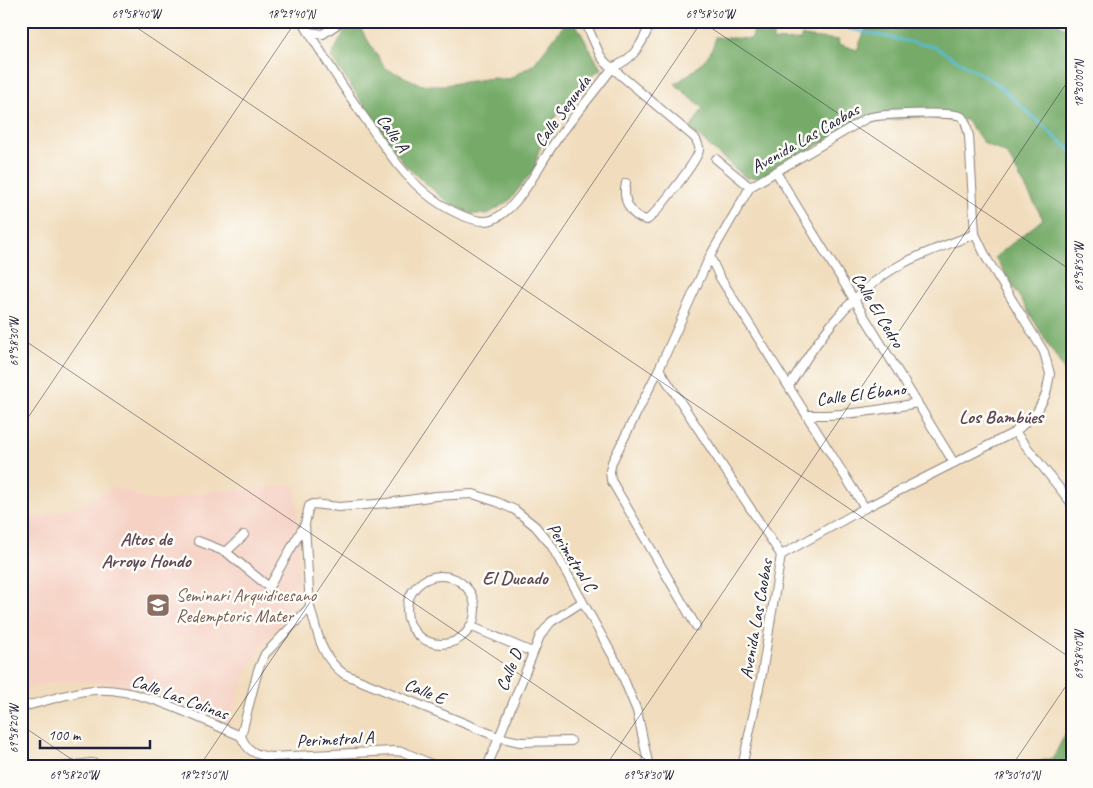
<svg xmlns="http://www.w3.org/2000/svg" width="1093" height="788" viewBox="0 0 1093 788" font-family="Caveat,sans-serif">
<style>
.built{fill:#f6d2c5}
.forest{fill:#75aa67;stroke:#4c6651}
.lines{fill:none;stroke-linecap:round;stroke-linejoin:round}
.stream{stroke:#58bbd6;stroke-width:2.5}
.street-casing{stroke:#8a807c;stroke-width:10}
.street{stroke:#fff;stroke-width:8}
.ticks{fill:none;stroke:#22223b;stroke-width:1;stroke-opacity:0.45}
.labels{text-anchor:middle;stroke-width:5;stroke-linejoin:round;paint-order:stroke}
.street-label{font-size:18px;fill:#22223b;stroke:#fdfcf7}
.education-label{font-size:18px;fill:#785e54;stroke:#fdfcf7;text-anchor:start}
.neighbourhood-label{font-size:19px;font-weight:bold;fill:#604956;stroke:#fdfcf7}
.neatline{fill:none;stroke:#22223b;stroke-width:2}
.ticks-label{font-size:12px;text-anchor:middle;fill:#22223b}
</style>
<rect width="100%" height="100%" fill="#fdfcf7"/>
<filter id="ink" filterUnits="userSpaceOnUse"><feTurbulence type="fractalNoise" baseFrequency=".02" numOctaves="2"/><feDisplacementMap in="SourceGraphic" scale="10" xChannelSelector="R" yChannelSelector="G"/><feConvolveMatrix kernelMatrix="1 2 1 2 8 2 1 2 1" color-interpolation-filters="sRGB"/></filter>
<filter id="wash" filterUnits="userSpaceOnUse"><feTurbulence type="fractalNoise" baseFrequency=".0096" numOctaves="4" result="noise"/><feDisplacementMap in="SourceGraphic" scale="20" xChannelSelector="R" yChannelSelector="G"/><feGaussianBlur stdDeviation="1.12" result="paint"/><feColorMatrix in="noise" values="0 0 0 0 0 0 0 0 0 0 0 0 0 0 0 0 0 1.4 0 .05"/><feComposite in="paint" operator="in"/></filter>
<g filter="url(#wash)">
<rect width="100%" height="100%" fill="#f1ddbd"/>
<!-- built -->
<polygon class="built" points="295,485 298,521 299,597 291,614 270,636 249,667 234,706 229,724 142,689 107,683 62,680 33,688 21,694 21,522 67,509 86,502 113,487 125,490 145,499 161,501 212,491"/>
<!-- forest -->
<g class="forest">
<polygon points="350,21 356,21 385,68 422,85 444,85 492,78 509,79 534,64 567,21 574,21 601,69 581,83 553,121 539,150 534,169 510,200 488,214 469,214 441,197 405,165 331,57"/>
<path d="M869,21H1055L1072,34V383L995,257L1043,219L1007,154L985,144L966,120L917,117L855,125L760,177L746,178L690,129L703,108L675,84C690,74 715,56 715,37L751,39L755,29L773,31V41L801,40V36L839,40L838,44L857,50Z"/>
<polygon points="1072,721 1072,767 1016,767 1053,758"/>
</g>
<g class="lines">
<!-- stream -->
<polyline class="stream" points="849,29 935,47 997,84 1072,152"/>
</g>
</g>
<g filter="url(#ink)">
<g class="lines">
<!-- street casing -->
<g class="street-casing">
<g id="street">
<path d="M302,21C322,54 342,86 364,117C390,156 416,196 461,215C470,219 484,224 494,219C521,206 538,166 555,142C573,117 594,93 613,67C634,60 644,41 651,21"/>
<path d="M585,21L600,55L605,62L695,138C697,142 700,146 699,150C698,160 656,214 647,220C630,217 622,199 626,183"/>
<polyline points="309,32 323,34 342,21"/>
<polyline points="716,159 750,187"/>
<polyline points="776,172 954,463"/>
<polyline points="710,256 719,276 865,508"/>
<polyline points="659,369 781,555"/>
<path d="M789,386C819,337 849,294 900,265C924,252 950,244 975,234"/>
<path d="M808,415C845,416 881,410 917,403"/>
<polyline points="1015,432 1072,504"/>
<polyline points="198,541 226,552 269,587 305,524"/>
<polyline points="226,552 244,535"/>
<circle cx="441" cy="610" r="34"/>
<path d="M310,607C318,634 320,656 344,674L498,737L520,742L571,741"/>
<polyline points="470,626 532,652"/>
<path d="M696,626L611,480L610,471L612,462L659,369L710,256L750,187L867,118C878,114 954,111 962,117C967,121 967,130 969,136L975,234L987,259L1044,352L1050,374L1046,394L1037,412L1015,432L865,508L781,555L762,674L742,767"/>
<path d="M21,707C46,702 71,691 96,690C140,687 199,719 241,736"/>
<polyline points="241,736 258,670 265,654 310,607 305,524 309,506 313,504 339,507 387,503 436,496 473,494 497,502 515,510 535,526 551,545 618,665 637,711 649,767"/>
<path d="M241,736C247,751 255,755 271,757L394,751L404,752L438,767"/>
<polyline points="61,767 91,763 109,767"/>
<polyline points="487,767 540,636 551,622 582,602"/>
</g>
</g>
<!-- street -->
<use href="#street" class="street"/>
</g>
</g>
<!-- ticks -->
<path class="ticks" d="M127,21L1072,659M701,21L1072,271M21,338L657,767M21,428L296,21M21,725L83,767M199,767L702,21M605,767L1072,75M1011,767L1072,677"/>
<!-- icons -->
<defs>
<g id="school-square" transform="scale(1.25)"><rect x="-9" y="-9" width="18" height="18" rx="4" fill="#8d6e63" stroke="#fdfcf7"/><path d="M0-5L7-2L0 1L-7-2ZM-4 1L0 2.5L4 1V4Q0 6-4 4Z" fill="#fff"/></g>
</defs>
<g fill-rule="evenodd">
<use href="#school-square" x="158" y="605"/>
</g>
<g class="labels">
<!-- street labels -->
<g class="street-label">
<text transform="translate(562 111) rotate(-54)" y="6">Calle Segunda</text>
<text transform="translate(393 133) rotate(55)" y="6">Calle A</text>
<text transform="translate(805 138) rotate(-30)" y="6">Avenida Las Caobas</text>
<text transform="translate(878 310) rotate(59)" y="6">Calle El Cedro</text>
<text transform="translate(861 394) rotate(-7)" y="6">Calle El Ébano</text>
<text transform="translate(572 557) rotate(58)" y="6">Perimetral C</text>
<text transform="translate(756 619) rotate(-80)" y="6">Avenida Las Caobas</text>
<text transform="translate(509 670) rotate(-68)" y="6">Calle D</text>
<text transform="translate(425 691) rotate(22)" y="6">Calle E</text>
<text transform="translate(180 697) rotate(20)" y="6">Calle Las Colinas</text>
<text transform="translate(335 739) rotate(-3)" y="6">Perimetral A</text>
</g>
<!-- education labels -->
<g class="education-label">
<text x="176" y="601">Seminari Arquidicesano<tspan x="176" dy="21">Redemptoris Mater</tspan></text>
</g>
<!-- neighbourhood labels -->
<g class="neighbourhood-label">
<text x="1001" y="423">Los Bambúes</text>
<text x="146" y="545">Altos de<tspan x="146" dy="22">Arroyo Hondo</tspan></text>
<text x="515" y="584">El Ducado</text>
</g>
</g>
<!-- margin -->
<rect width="1093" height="788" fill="none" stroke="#fdfcf7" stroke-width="55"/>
<!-- scale -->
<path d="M40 740v8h110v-8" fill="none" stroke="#22223b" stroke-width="2.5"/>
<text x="48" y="740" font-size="15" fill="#22223b" stroke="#fdfcf7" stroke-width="4" paint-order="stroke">100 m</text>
<rect x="28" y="28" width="1038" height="732" class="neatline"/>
<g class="ticks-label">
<text x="136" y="18">69°58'40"W</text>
<text x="291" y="18">18°29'40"N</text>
<text x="710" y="18">69°58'50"W</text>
<text transform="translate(1079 84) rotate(-90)" y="4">18°30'00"N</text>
<text transform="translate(1079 267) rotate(-90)" y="4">69°58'50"W</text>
<text transform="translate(14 342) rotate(-90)" y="4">69°58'30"W</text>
<text transform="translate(1079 655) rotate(-90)" y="4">69°58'40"W</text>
<text transform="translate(14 729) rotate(-90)" y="4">69°58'20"W</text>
<text x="74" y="779">69°58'20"W</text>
<text x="203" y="779">18°29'50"N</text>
<text x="648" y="779">69°58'30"W</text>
<text x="1016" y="779">18°30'10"N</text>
</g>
</svg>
